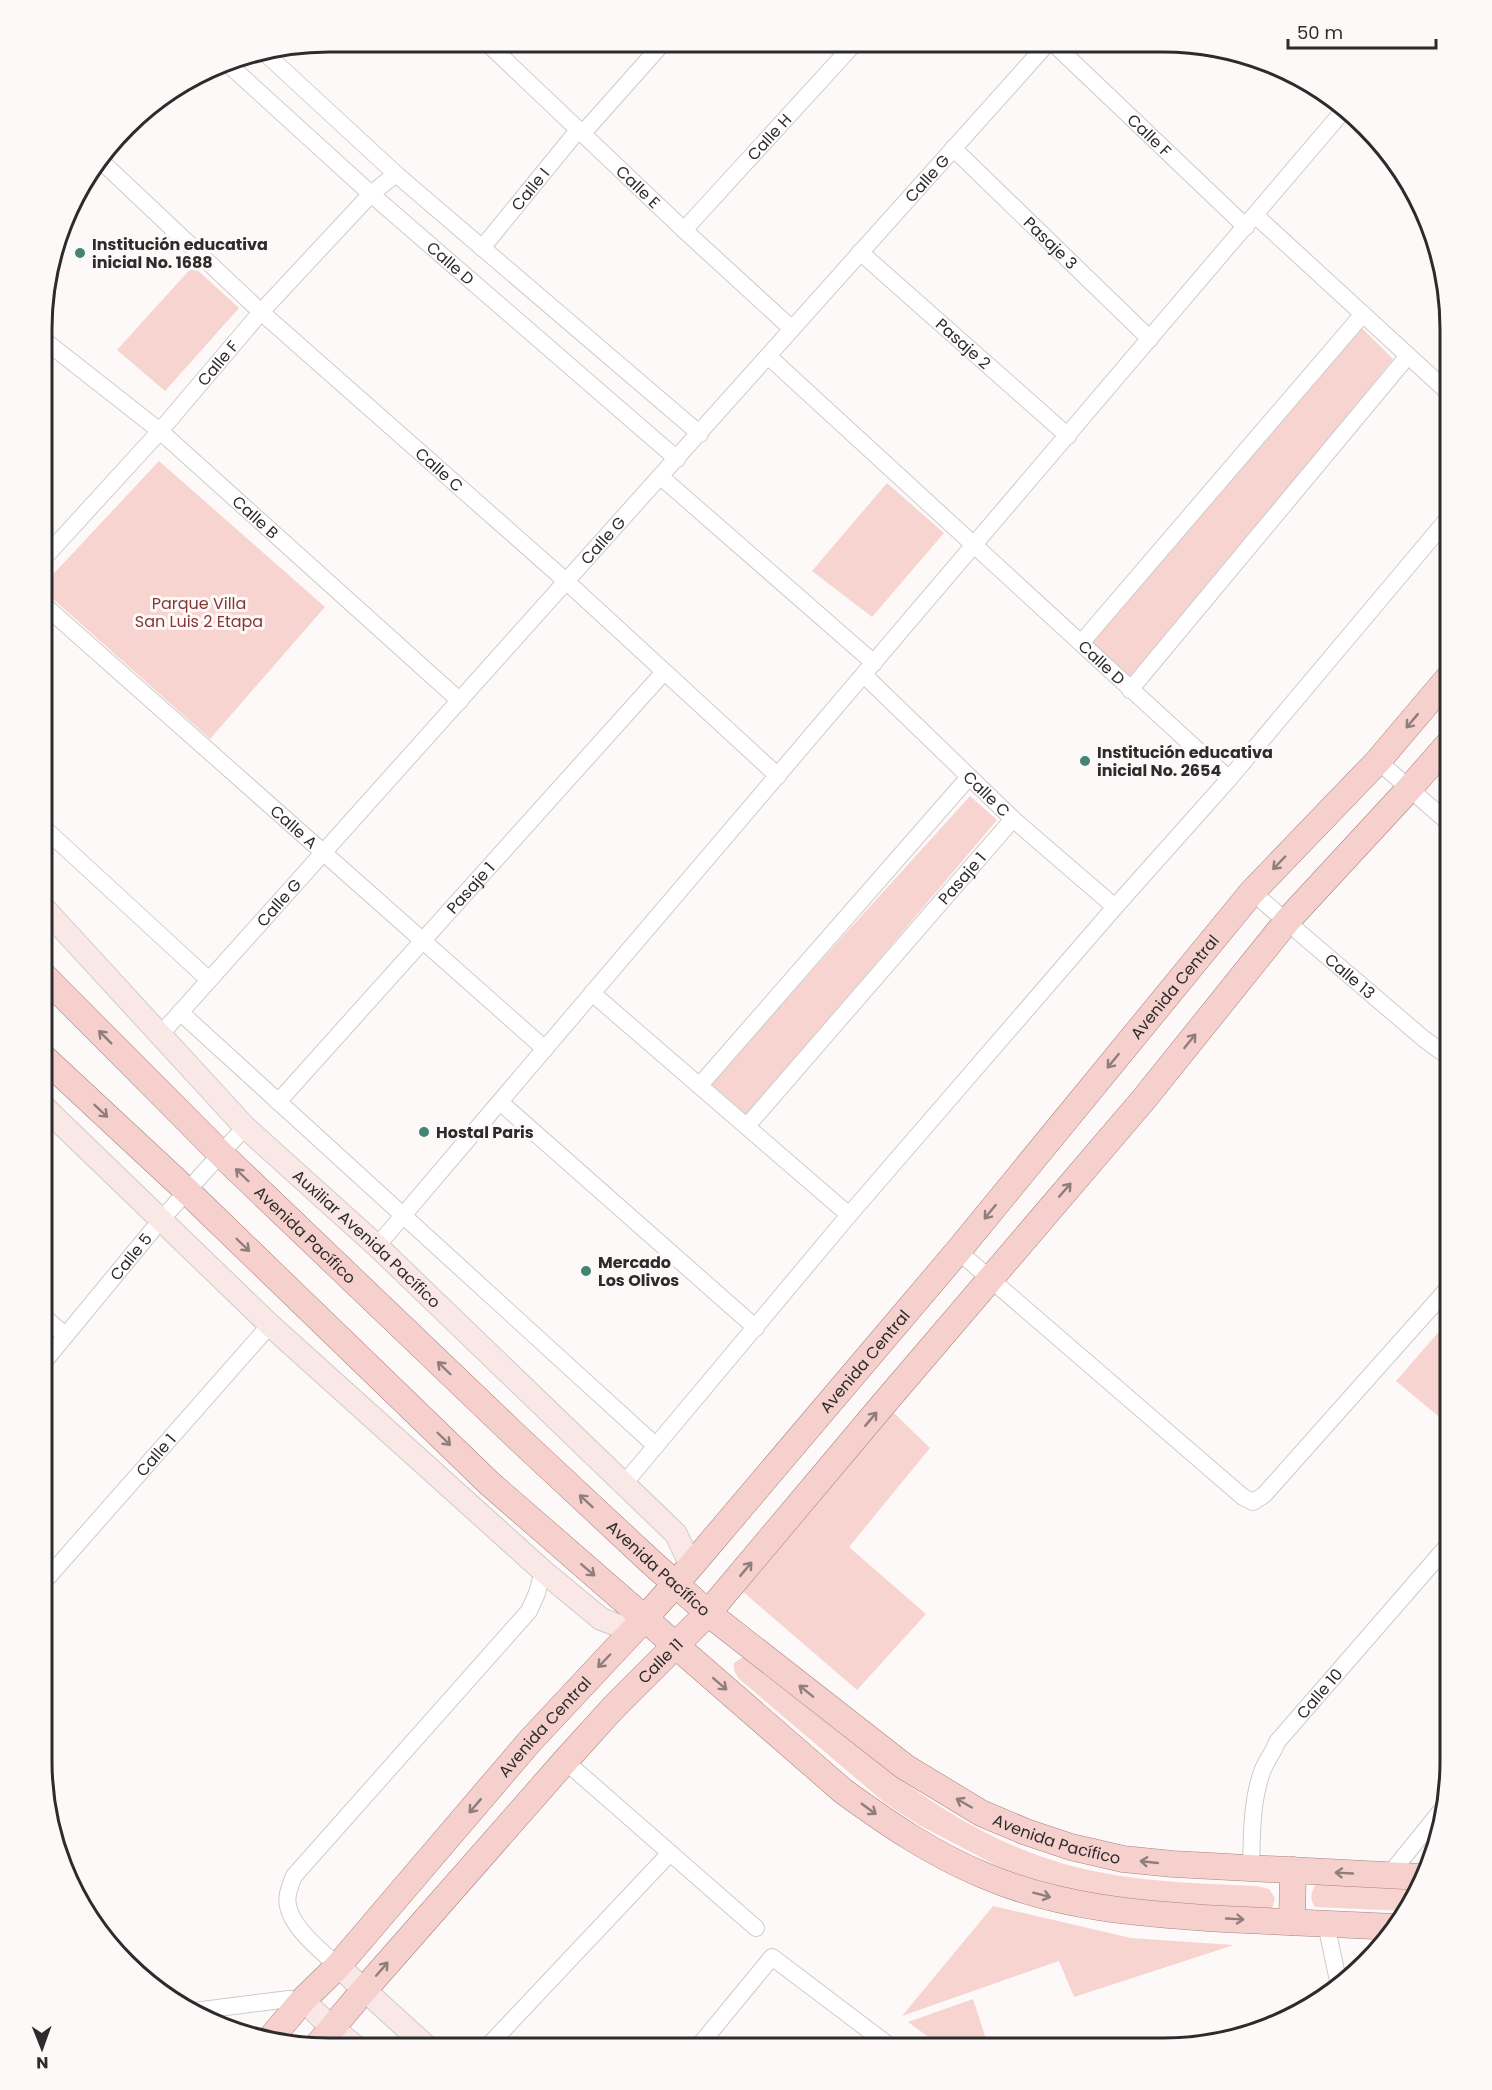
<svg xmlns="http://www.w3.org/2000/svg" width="1492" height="2090" viewBox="0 0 1492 2090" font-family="Poppins,sans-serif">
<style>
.green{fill:#f8d4d1}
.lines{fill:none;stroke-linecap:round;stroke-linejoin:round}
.minor-casing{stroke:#cfcbcb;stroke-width:18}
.secondary-casing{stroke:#cfcbcb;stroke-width:24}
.primary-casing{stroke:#aa827e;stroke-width:27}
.minor{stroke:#fff;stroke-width:16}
.secondary{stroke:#fae8e6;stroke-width:22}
.primary{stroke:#f5d0cd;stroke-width:26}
.oneway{stroke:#917e7c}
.poi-dot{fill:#448474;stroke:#fdf9f9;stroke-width:2}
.labels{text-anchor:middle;stroke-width:6;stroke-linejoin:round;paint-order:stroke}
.street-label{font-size:16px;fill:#2d2b2b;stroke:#fdf9f9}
.poi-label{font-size:16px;font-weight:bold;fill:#2d2b2b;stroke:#fdf9f9;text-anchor:start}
.park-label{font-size:16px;fill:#843734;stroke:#fdf9f9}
.rim{fill:none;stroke:#2d2b2b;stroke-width:3}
</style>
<rect width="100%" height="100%" fill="#fdf9f9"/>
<!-- green -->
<g class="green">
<polygon points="193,266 239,308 165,391 117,350"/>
<polygon points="1361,327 1393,359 1131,681 1090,641"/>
<polygon points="159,461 325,607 210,739 44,591 44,584"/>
<polygon points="887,483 944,533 872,617 812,571"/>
<polygon points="970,796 997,820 747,1116 710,1083"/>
<polygon points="1450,1319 1450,1426 1396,1381"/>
<polygon points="893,1412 930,1448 849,1547 926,1614 857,1690 742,1591"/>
<path d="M741,1658H750C842,1730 925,1815 1037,1855C1107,1881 1183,1883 1257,1886L1269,1889L1275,1898L1272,1909L1170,1907L1072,1891L1009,1872L919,1825L885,1803L738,1678L734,1670V1663Z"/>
<path d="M1316,1884L1417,1889L1406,1911L1315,1907C1309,1899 1311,1893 1316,1884Z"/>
<polygon points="993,1906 1131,1938 1234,1945 1074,1997 1059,1961 902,2016"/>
<polygon points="973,1999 989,2048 942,2047 908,2022"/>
</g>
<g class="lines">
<!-- minor casing -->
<g class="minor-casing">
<g id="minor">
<path id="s1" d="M486,42L684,230L792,329"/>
<path id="s2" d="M1054,44L1246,227"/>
<polyline points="265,53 396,174 700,434"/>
<path id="s3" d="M227,63L371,194L677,459"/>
<polyline points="583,133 663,43"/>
<path id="s4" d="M953,148L1150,339"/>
<path id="s5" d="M101,161L261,312L567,582L778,776"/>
<polyline points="1255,215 1450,394"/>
<path id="s6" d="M684,230L854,44"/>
<path id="s7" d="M482,248L579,129"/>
<path id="s8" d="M860,252L1068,436"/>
<path id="s9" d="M44,340L160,431L460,701"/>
<path id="s10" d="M768,356L1229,779"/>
<polyline points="661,477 874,663"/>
<path id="s11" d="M44,558L160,431L261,312L371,194L396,174"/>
<path id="s12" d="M44,605L545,1049"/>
<polyline points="1081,643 1363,314"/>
<path id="s13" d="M864,675L1013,819L1115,907"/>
<polyline points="1130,690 1407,357"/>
<polyline points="1378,761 1450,824"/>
<polyline points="44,828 209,980"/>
<path id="s14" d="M1252,892L1424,1039L1450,1058"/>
<polyline points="592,993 849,1215"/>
<polyline points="180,1012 656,1446"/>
<path id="s15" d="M160,1035L1047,44"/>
<polyline points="700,1085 969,777"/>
<path id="s16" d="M278,1102L664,672"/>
<polyline points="500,1102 756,1328"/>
<path id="s17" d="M747,1126L1013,819"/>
<polyline points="377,1246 1344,110"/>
<polyline points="958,1251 1243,1497 1253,1502 1264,1495 1450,1286"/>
<polyline points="43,1316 65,1335"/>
<path id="s18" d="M43,1363L160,1221L245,1127"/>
<polyline points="623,1485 849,1215 1115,907 1229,779 1450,516"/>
<path id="s19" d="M42,1584L270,1325"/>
<polyline points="565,1761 756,1928"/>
<path id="s20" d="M1251,1869C1252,1838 1251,1805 1261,1775C1264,1763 1273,1754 1277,1742L1449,1544"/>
<polyline points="1389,1875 1440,1812 1443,1812"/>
<polyline points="1326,1924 1339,1985"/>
<path d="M338,1966C320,1950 282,1921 288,1894C289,1888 292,1881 294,1876L529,1611L537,1593L543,1571"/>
<polyline points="194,2011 289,1999 303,2000"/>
<polyline points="488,2046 670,1853"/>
<polyline points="698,2047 772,1957 891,2047"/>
</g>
</g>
<!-- secondary casing -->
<g class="secondary-casing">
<g id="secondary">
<path id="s21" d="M43,907L245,1127L377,1246L676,1534L691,1566"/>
<polyline points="43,1106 270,1325 543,1571 601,1619 633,1631"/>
<polyline points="338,1966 426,2046"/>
<polyline points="303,2000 332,2028 355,2046"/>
</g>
</g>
<!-- primary casing -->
<g class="primary-casing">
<g id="primary">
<path id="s22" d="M43,975L220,1153L519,1439L651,1562L708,1613L905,1767L981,1813L1026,1832L1071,1847L1123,1859L1173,1864L1423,1877"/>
<path d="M43,1057L187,1191L489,1483L843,1791C887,1823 932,1854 983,1875C1059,1908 1141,1914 1223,1919C1280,1922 1338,1924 1396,1927"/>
<polyline points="1292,1922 1293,1870"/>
<path id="s23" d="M270,2039L303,2000L338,1966L530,1741L645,1618L691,1566L958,1251L1252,892L1378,761L1450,676"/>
<path id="s24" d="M317,2046L364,1990L565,1761L613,1708L708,1613L881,1407L1144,1099L1287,921L1409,789L1450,742"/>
</g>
</g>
<!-- minor -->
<use href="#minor" class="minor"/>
<!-- secondary -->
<use href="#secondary" class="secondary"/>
<!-- primary -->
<use href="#primary" class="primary"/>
</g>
<!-- one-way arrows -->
<defs><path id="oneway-shaft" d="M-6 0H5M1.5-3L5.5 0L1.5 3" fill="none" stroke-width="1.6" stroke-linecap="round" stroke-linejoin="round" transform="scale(1.5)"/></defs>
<g class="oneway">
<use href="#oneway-shaft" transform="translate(1412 721) rotate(130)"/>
<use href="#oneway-shaft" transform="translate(1279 863) rotate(134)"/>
<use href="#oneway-shaft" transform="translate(105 1037) rotate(-135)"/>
<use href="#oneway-shaft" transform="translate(1190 1041) rotate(-51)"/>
<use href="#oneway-shaft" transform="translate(1113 1061) rotate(129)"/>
<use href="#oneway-shaft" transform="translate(101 1111) rotate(43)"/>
<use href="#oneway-shaft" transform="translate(242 1175) rotate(-136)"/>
<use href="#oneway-shaft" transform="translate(1065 1190) rotate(-49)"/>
<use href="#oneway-shaft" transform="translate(990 1212) rotate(129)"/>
<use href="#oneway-shaft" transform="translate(243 1245) rotate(44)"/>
<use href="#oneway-shaft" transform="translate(444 1368) rotate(-136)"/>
<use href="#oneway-shaft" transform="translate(871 1419) rotate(-50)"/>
<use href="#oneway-shaft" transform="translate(444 1439) rotate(44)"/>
<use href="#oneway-shaft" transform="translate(586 1501) rotate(-137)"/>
<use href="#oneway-shaft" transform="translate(746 1569) rotate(-50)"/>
<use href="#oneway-shaft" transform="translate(588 1570) rotate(41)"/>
<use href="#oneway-shaft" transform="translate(604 1661) rotate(134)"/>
<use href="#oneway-shaft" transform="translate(720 1684) rotate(41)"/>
<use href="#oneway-shaft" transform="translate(806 1691) rotate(-141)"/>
<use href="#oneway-shaft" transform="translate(964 1803) rotate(-150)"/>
<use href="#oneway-shaft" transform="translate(475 1806) rotate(130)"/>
<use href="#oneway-shaft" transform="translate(869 1809) rotate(36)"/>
<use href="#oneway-shaft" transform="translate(1149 1862) rotate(-174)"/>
<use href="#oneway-shaft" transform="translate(1344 1873) rotate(-177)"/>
<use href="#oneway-shaft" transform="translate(1042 1895) rotate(15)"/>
<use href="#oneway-shaft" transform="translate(1235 1919) rotate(3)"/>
<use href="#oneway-shaft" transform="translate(382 1969) rotate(-49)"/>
</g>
<!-- markers -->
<g class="poi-dot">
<circle cx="80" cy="253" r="6"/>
<circle cx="1085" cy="761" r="6"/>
<circle cx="424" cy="1132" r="6"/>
<circle cx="586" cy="1271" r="6"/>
</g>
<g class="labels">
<!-- street labels -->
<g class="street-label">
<text dy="6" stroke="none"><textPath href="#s2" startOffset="132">Calle F</textPath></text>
<text dy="6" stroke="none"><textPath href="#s6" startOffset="126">Calle H</textPath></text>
<text dy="6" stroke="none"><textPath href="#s15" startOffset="1150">Calle G</textPath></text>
<text dy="6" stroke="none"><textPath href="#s1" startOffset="210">Calle E</textPath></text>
<text dy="6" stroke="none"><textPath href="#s7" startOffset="76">Calle I</textPath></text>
<text dy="6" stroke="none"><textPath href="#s4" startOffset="136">Pasaje 3</textPath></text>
<text dy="6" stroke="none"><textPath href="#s3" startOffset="300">Calle D</textPath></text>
<text dy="6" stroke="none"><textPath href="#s8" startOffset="138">Pasaje 2</textPath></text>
<text dy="6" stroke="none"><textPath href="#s11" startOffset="261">Calle F</textPath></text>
<text dy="6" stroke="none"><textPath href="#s5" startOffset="458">Calle C</textPath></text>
<text dy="6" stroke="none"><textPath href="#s9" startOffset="276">Calle B</textPath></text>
<text dy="6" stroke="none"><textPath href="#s15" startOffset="664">Calle G</textPath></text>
<text dy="6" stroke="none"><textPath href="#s10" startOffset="453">Calle D</textPath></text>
<text dy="6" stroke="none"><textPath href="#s13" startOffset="171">Calle C</textPath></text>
<text dy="6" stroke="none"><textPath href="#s12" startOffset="334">Calle A</textPath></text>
<text dy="6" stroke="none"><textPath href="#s17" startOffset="328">Pasaje 1</textPath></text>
<text dy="6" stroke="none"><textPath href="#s16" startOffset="288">Pasaje 1</textPath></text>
<text dy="6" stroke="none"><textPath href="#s15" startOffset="178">Calle G</textPath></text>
<text dy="6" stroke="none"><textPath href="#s14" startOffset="129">Calle 13</textPath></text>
<text dy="6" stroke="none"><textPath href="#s23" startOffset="1388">Avenida Central</textPath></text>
<text dy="6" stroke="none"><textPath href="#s22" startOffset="369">Avenida Pacífico</textPath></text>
<text dy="6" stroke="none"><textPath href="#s21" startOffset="464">Auxiliar Avenida Pacífico</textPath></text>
<text dy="6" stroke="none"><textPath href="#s18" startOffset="138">Calle 5</textPath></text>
<text dy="6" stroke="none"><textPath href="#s23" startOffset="902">Avenida Central</textPath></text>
<text dy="6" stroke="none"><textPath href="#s19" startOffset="172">Calle 1</textPath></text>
<text dy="6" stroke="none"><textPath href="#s22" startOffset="855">Avenida Pacífico</textPath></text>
<text dy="6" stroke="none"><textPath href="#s24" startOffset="516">Calle 11</textPath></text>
<text dy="6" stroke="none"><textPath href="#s20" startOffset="196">Calle 10</textPath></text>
<text dy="6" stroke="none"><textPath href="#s23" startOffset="416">Avenida Central</textPath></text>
<text dy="6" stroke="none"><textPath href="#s22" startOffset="1341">Avenida Pacífico</textPath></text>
</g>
<!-- poi labels -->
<g class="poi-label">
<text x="92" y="250">Institución educativa<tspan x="92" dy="18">inicial No. 1688</tspan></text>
<text x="1097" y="758">Institución educativa<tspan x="1097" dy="18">inicial No. 2654</tspan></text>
<text x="436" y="1138">Hostal Paris</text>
<text x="598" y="1268">Mercado<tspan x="598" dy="18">Los Olivos</tspan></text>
</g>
<!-- park labels -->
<g class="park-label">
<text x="199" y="609">Parque Villa<tspan x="199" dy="18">San Luis 2 Etapa</tspan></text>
</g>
</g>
<!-- crop -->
<path d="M0 0H1492V2090H0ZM329 52H1163A277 277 0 0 1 1440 329V1761A277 277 0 0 1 1163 2038H329A277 277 0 0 1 52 1761V329A277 277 0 0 1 329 52Z" fill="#fdf9f9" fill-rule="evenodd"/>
<path class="rim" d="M329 52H1163A277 277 0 0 1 1440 329V1761A277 277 0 0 1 1163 2038H329A277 277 0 0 1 52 1761V329A277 277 0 0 1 329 52Z"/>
<!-- north arrow -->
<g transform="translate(42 2048) rotate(179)" stroke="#fdf9f9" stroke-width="4.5" paint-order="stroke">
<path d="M0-4.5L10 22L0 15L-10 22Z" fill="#2d2b2b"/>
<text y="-9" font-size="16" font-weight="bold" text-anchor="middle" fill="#2d2b2b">N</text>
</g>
<!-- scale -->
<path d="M1288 39v9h148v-9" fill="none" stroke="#2d2b2b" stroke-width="3"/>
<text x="1297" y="39" font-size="18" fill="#2d2b2b" stroke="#fdf9f9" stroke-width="4.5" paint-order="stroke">50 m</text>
</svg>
